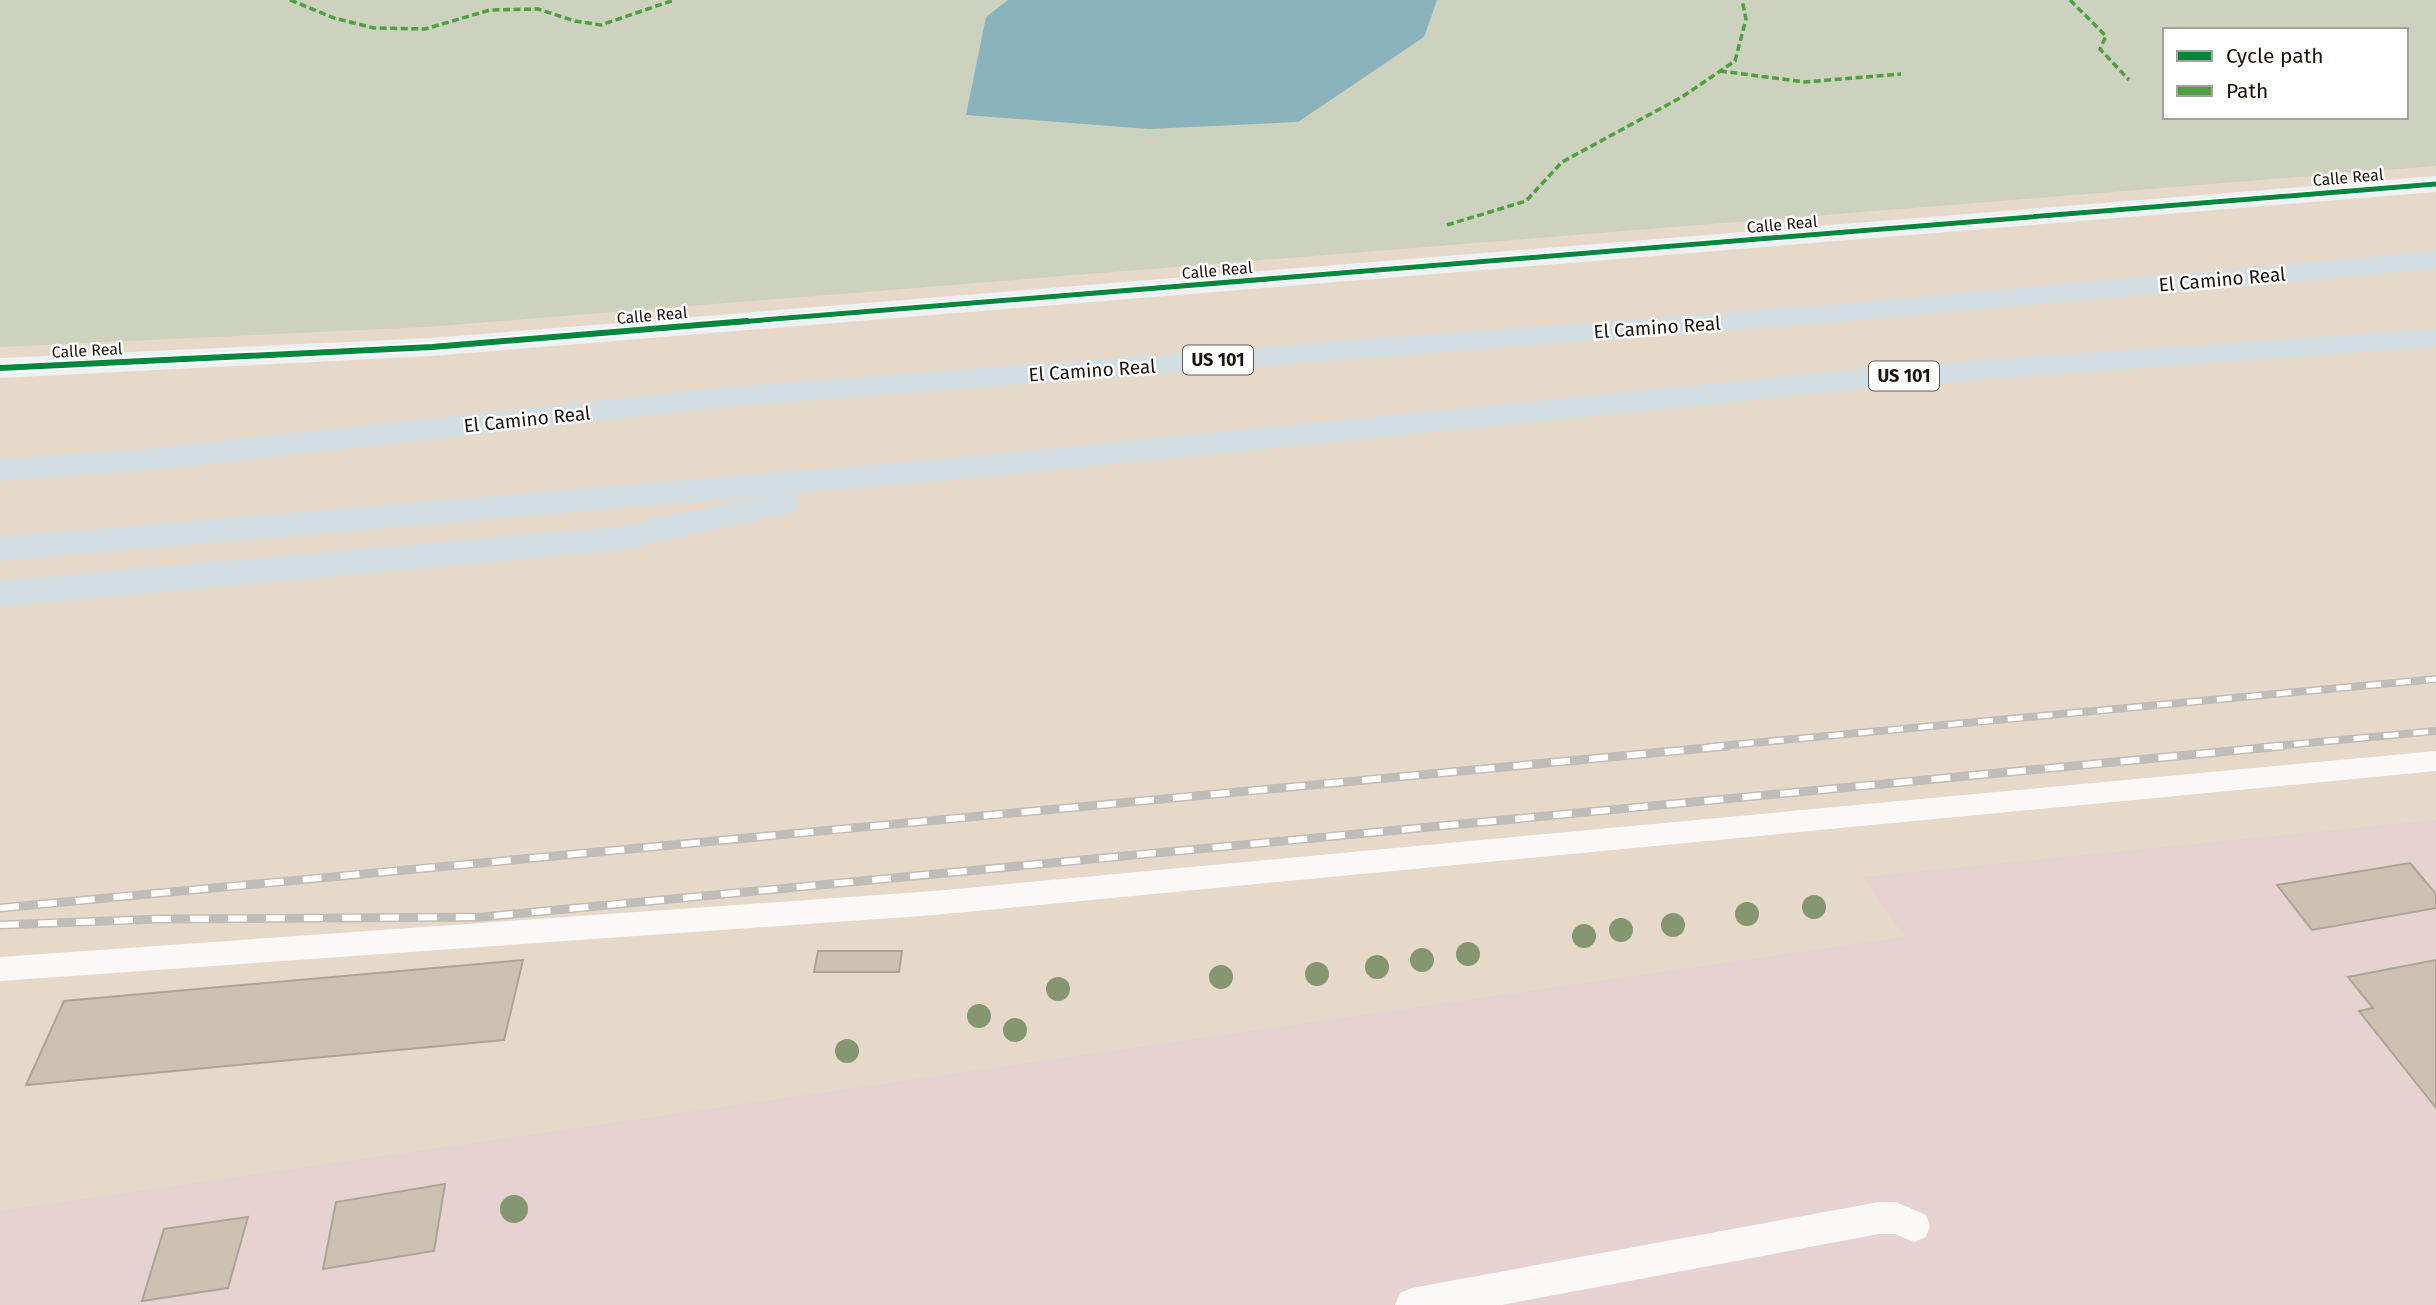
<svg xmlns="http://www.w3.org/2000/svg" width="2436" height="1305" viewBox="0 0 2436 1305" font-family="'Fira Sans',sans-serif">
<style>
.industrial{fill:#e5d2d1}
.green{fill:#ccd2bd;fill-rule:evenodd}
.water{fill:#8bb3bb}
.building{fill:#cec1b2;stroke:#ada498;stroke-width:2}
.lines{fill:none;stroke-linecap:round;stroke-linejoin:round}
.service{fill:#fbf9f7;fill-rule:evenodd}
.secondary{fill:#eef1f1;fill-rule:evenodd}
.motorway{fill:#d2dee2;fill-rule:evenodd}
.rail-far1-casing{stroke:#c0bdb9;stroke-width:8}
.rail-casing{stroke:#c0bdb9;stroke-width:9}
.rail-far1{stroke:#fff;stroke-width:5;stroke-dasharray:15;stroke-linecap:butt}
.rail{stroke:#fff;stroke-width:6;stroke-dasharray:19;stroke-linecap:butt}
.quiet{stroke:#4fa03e;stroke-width:3.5;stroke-dasharray:7 3.5;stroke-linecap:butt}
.cycleway-far1-casing{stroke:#fff;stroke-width:8}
.cycleway-casing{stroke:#fff;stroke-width:10}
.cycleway-far1{stroke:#00873e;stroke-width:5}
.cycleway{stroke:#00873e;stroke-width:6}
.tree{fill:#849771}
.labels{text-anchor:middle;stroke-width:5;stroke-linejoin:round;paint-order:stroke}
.far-street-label{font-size:16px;fill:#1b130a;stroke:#fff}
.shield{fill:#fff;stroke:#5f5a54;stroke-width:2}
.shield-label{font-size:18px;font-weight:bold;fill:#1b130a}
.street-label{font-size:19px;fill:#1b130a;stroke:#fff}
</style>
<rect width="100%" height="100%" fill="#e6d9ca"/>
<!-- industrial -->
<polygon class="industrial" points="2436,820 2436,1305 0,1305 0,1211 1905,937 1863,877"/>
<!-- green -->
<path class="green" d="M0,0H2436V166L427,327L0,347ZM2165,30H2406V117H2165Z"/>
<!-- water -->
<polygon class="water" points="1008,0 1437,0 1424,37 1298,122 1149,129 966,115 986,17"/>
<!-- building -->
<g class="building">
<polygon points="2410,863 2436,894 2436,908 2312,930 2277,885"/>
<polygon points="818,951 902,951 899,972 814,972"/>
<polygon points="523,960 504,1040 26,1085 64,1001"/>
<polygon points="2436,960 2436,1108 2359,1011 2373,1008 2348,977"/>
<polygon points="445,1184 434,1251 323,1269 336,1202"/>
<polygon points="248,1217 228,1288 142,1301 164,1229"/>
</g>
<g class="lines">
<!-- service -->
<g class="service">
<polygon points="2436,751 2436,771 934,915 0,981 0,957 934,891"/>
<polygon points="1879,1202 1896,1202 1926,1215 1930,1226 1926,1237 1914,1242 1895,1234 1879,1234 1502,1305 1395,1305 1400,1293 1412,1288"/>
</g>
<!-- secondary -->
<polygon class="secondary" points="2436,176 2436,192 432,356 0,378 0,358 432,338"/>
<!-- motorway -->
<g class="motorway">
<polygon points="2436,251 2436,269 1842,322 728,407 146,471 0,481 0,459 146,449 728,387 1842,304"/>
<polygon points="2436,329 2436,347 1884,387 956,480 789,494 795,496 801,504 795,512 616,551 0,607 0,581 616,527 765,496 0,561 0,537 956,458 1884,367"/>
</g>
<!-- rail-far1 casing -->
<g class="rail-far1-casing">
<g id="rail-far1">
<polyline points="1709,747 2436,679"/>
<polyline points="2264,747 2436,731"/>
</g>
</g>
<!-- rail casing -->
<g class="rail-casing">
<g id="rail">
<polyline points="0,908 1728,746"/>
<polyline points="0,925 158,919 482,917 2283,746"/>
</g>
</g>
<!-- rail-far1 -->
<use href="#rail-far1" class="rail-far1"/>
<!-- rail -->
<use href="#rail" class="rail"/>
<!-- quiet -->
<g class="quiet">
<polyline points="290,0 334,18 374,28 425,29 490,10 538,9 575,21 601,25 674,0"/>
<polyline points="2070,0 2106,36 2100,49 2129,80"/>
<polyline points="1720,71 1805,82 1901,74"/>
<polyline points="1447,225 1526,201 1562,162 1682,97 1735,61 1746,19 1742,0"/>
</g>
<!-- cycleway-far1 casing -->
<g class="cycleway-far1-casing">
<polyline id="cycleway-far1" points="726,323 2436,184"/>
</g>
<!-- cycleway casing -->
<g class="cycleway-casing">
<polyline id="cycleway" points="0,368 432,347 747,321"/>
</g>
<!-- cycleway-far1 -->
<use href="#cycleway-far1" class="cycleway-far1"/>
<!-- cycleway -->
<use href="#cycleway" class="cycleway"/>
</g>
<!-- trees -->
<g class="tree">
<circle cx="1814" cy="907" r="12"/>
<circle cx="1747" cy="914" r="12"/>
<circle cx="1673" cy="925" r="12"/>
<circle cx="1621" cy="930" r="12"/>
<circle cx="1584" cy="936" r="12"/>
<circle cx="1468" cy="954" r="12"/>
<circle cx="1422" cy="960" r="12"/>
<circle cx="1377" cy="967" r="12"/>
<circle cx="1317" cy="974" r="12"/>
<circle cx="1221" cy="977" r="12"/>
<circle cx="1058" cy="989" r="12"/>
<circle cx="979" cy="1016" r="12"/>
<circle cx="1015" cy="1030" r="12"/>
<circle cx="847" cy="1051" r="12"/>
<circle cx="514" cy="1209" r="14"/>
</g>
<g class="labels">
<!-- far-street labels -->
<g class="far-street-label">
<text transform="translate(2348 177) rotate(-5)" y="6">Calle Real</text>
<text transform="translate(1782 224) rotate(-5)" y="6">Calle Real</text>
<text transform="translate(1217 270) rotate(-5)" y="6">Calle Real</text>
<text transform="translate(652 315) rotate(-5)" y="6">Calle Real</text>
<text transform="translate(87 350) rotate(-3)" y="6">Calle Real</text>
</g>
<!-- shield labels -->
<g class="shield">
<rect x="1183" y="345.5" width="70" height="29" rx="5"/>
<rect x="1869" y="361.5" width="70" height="29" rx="5"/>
</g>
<g class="shield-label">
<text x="1218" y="366">US 101</text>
<text x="1904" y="382">US 101</text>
</g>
<!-- street labels -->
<g class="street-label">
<text transform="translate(2222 279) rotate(-5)" y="7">El Camino Real</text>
<text transform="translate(1657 327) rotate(-4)" y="7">El Camino Real</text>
<text transform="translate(1092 370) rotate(-4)" y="7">El Camino Real</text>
<text transform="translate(527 419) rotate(-6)" y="7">El Camino Real</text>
</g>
</g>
<!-- legend -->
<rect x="2163" y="28" width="245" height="91" fill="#ffffff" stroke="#a4a19d" stroke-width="2"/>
<rect x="2177" y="51" width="35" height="10" fill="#00873e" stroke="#a4a19d" stroke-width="2"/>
<text x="2226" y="63" font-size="21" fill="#1b130a">Cycle path</text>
<rect x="2177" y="86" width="35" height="10" fill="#4fa03e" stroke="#a4a19d" stroke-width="2"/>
<text x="2226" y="98" font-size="21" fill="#1b130a">Path</text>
</svg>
